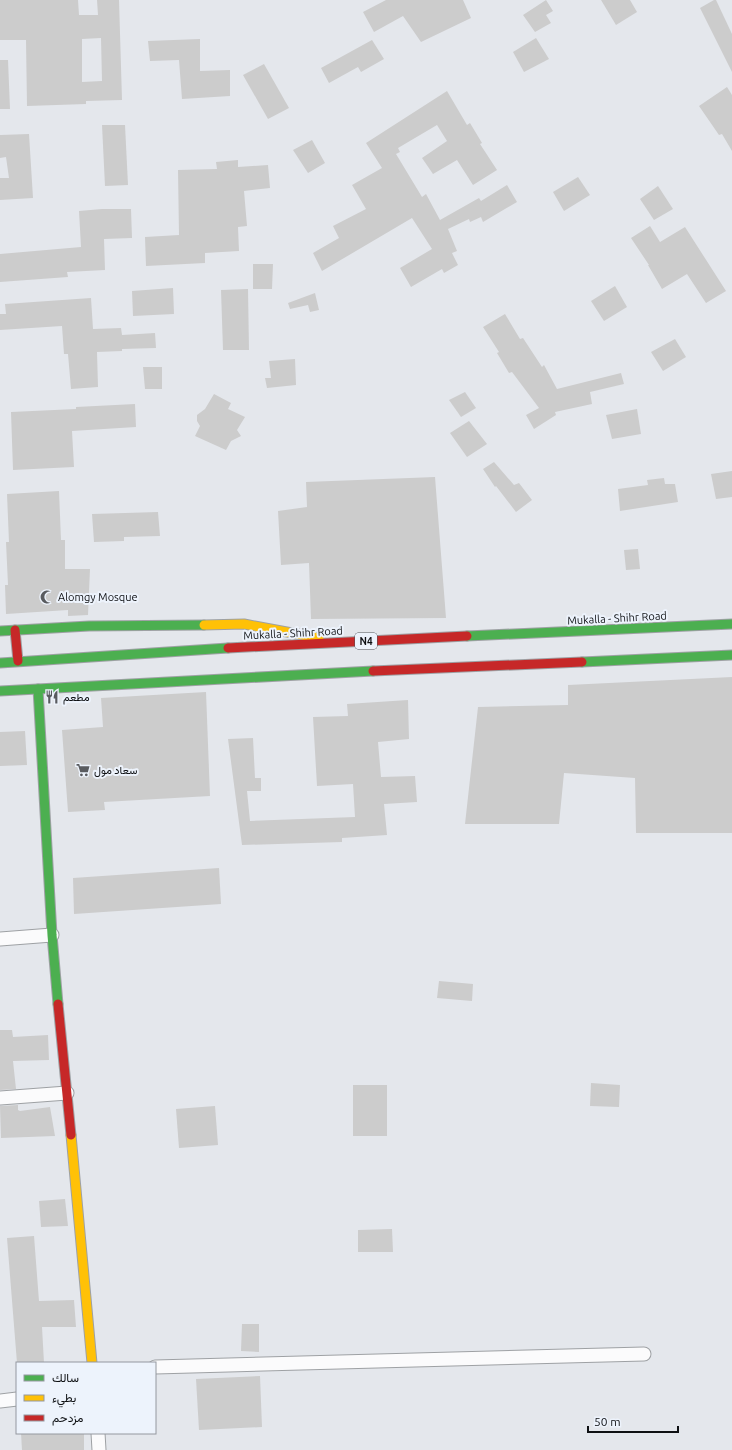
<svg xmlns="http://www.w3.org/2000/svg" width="732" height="1450" viewBox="0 0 732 1450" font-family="Ubuntu,Vazirmatn,sans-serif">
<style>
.building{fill:#ccc;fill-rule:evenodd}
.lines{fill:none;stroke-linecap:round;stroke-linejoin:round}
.street-casing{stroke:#9ea1a4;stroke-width:15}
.fast-casing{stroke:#9ea1a4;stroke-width:11}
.slow-casing{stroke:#9ea1a4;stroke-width:11}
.jam-casing{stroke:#9ea1a4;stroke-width:11}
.street{stroke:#fbfbfc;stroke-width:13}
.fast{stroke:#4caf50;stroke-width:9}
.slow{stroke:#ffc107;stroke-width:9}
.jam{stroke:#c62828;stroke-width:9}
.labels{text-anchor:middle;stroke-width:4;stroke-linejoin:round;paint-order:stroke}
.shield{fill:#edf3fc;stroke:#515459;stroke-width:1}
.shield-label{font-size:10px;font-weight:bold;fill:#0e1013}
.poi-label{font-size:11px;fill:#0e1013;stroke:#edf3fc;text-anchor:start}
.street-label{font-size:11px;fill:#0e1013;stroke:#edf3fc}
</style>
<rect width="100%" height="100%" fill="#e4e7ec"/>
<!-- building -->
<g class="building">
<path d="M0,0H78L79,15H98L97,0H119L122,100L86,101V104L27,106L26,40H0ZM101,38L102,81L82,82V39Z"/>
<polygon points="386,0 463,0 471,18 421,42 403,16 374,32 363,12"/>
<polygon points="546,0 553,11 546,15 551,23 535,32 523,15"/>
<polygon points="601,0 630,0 637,12 616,25"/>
<polygon points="714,0 716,0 732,34 732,72 700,8"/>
<polygon points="536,38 549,59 524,72 513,52"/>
<polygon points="200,39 200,71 230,70 230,96 182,99 179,60 150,61 148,41"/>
<polygon points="372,40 384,59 361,72 358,67 329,83 321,68"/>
<polygon points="0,60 8,60 10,109 0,109"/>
<polygon points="264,64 289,108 268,119 243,75"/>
<polygon points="727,87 732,95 732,151 722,134 719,135 699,106"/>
<polygon points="447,91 467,125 470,123 482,143 480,144 497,170 473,185 457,160 433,174 422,158 447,141 437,125 398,148 400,152 396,154 422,197 426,194 440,220 479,198 481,201 507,185 517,202 483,222 481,217 470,222 469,219 448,229 457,251 452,253 458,265 444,273 442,269 411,287 400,268 432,249 412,218 322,271 313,253 339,238 333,226 366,209 352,185 382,168 366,143"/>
<polygon points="102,125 125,125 128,185 105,186"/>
<polygon points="29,134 33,198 0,200 0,178 9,178 6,157 0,158 0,135"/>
<polygon points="312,140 325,163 308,173 293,150"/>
<polygon points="238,160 238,167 268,165 270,188 244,191 247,226 238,227 239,251 205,253 205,263 146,266 145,237 179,235 178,170 217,169 216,162"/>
<polygon points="578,177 590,195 564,211 553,192"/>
<polygon points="658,186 673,209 654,220 640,199"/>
<polygon points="102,209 131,209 132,238 104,239 105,270 67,272 68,277 0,282 0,254 81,247 79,211"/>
<polygon points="650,226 660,242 685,227 726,291 706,303 687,274 662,289 648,265 649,265 631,238"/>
<polygon points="253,264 273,264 272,289 253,289"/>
<polygon points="615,286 627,307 604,321 591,301"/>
<polygon points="173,288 174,314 133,316 132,291"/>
<polygon points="248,289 249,350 223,350 221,290"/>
<polygon points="315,293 319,310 310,312 308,305 290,309 288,303"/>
<polygon points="91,298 93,329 121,328 122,335 155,333 156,348 122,349 122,351 97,352 98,387 71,389 68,354 64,354 62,326 0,330 0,314 6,314 5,304"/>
<polygon points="505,314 520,339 523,338 542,367 544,365 557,389 621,373 624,384 590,392 592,404 555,412 556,415 534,429 526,415 539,408 512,372 509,373 497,353 499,352 483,327"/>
<polygon points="675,339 686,357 663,371 651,352"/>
<polygon points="295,359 296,385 267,388 265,378 271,378 269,361"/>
<polygon points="143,367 162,367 162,389 145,389"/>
<polygon points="465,392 476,408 461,417 449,400"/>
<polygon points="214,394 231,403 228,409 245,417 237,430 241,436 231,441 226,450 195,436 200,426 197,421 197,415 205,409"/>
<polygon points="135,404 136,427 72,431 74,467 13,470 11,412 76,409 76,407"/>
<polygon points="637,409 641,434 612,439 606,415"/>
<polygon points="469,421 487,444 467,457 450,433"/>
<polygon points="494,462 514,485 519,483 532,500 516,512 496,486 495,487 483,469"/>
<polygon points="732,471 732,497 716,499 711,474"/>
<polygon points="435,477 446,618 311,619 309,563 281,565 278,511 307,507 306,482"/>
<polygon points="664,478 665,484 675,484 678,502 620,511 618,489 648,485 647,480"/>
<polygon points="59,491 61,540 65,540 65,569 90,569 88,615 68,616 68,610 6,614 5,585 8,585 6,542 9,542 7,494"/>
<polygon points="158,512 160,536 124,537 124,541 94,542 92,514"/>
<polygon points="638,549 640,569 626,570 624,550"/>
<polygon points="732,677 732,833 636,833 635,778 564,773 559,824 465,824 478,707 568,705 568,685"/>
<polygon points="206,692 210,796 104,802 105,810 68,812 62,730 103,727 101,698"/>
<polygon points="408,700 409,739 378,742 381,777 415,776 417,802 384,804 387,835 342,838 342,842 242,845 228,739 253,738 255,778 261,778 261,791 247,791 250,821 355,817 353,784 317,786 313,717 348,716 347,704"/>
<polygon points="25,731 27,765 0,766 0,732"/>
<polygon points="219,868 221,904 74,914 73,878"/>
<polygon points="439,981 473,984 472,1001 437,998"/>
<polygon points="0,1030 12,1030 13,1037 48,1035 49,1060 13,1061 16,1089 0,1090"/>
<polygon points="591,1083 620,1085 619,1107 590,1106"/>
<rect x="353" y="1085" width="34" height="51"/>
<polygon points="18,1105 18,1110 20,1111 50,1107 55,1136 1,1138 0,1106"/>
<polygon points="215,1106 218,1145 179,1148 176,1109"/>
<polygon points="65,1199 68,1226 41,1227 39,1201"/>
<polygon points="392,1229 393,1252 358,1252 358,1230"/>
<polygon points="34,1236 39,1301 74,1300 76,1327 42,1327 44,1363 17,1363 7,1238"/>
<polygon points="242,1324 259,1324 259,1352 241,1351"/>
<polygon points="260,1376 262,1427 199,1430 196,1379"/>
<polygon points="21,1433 84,1433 84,1450 22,1450"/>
</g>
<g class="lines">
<!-- street casing -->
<g class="street-casing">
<g id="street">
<polyline points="0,939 52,935"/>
<polyline points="0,1098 67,1093"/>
<polyline points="155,1367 644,1354"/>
<polyline points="0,1401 17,1399"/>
<polyline points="98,1433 99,1450"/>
</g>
</g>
<!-- fast casing -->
<g class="fast-casing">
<g id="fast">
<polyline points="0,631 89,626 204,625"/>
<polyline points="467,636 732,624"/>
<polyline points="582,662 732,655"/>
<polyline points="0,663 228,648"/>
<polyline points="38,689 52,935 58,1004"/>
<polyline points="0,691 373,671"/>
</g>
</g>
<!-- slow casing -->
<g class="slow-casing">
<g id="slow">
<polyline points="204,625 244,624 319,638"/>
<polyline points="71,1135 92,1363"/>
</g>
</g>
<!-- jam casing -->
<g class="jam-casing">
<g id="jam">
<polyline points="15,630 18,661"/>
<polyline points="228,648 467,636"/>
<polyline points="373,671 582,662"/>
<polyline points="58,1004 71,1135"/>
</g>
</g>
<!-- street -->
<use href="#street" class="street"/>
<!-- fast -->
<use href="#fast" class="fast"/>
<!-- slow -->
<use href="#slow" class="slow"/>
<!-- jam -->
<use href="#jam" class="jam"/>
</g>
<!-- icons -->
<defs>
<g id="mosque-bare" transform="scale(1.08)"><path d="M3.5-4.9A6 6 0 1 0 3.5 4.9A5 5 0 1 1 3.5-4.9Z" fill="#595b5f" stroke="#edf3fc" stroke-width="2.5" paint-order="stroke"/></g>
<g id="restaurant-bare" transform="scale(1.08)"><path d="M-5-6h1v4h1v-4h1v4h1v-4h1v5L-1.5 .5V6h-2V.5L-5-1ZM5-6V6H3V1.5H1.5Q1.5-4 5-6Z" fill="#595b5f" stroke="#edf3fc" stroke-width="2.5" paint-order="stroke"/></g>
<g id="supermarket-bare" transform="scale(1.08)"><path d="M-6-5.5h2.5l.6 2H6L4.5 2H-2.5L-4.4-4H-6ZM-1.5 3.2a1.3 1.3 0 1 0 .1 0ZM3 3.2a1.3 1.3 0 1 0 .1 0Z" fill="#595b5f" stroke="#edf3fc" stroke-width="2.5" paint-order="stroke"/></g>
</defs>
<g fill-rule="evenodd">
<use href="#mosque-bare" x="47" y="597"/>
<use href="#restaurant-bare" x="52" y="697"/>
<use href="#supermarket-bare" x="83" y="770"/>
</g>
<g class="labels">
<!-- shield labels -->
<rect class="shield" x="355" y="633" width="22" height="16" rx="3"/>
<g class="shield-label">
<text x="366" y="645">N4</text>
</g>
<!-- poi labels -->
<g class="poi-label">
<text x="58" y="601">Alomgy Mosque</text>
<text x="63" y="701">مطعم</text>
<text x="94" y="774">سعاد مول</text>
</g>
<!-- street labels -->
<g class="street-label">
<text transform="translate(617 618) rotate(-3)" y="4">Mukalla - Shihr Road</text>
<text transform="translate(293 633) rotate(-3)" y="4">Mukalla - Shihr Road</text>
</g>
</g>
<!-- legend -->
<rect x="16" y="1362" width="140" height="72" fill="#edf3fc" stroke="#94989f"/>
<rect x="24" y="1375" width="20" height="6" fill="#4caf50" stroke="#94989f"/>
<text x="52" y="1382" font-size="12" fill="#0e1013">سالك</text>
<rect x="24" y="1395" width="20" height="6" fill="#ffc107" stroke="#94989f"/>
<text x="52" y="1402" font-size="12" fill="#0e1013">بطيء</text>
<rect x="24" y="1415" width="20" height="6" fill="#c62828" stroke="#94989f"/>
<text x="52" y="1422" font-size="12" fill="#0e1013">مزدحم</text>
<!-- scale -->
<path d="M588 1426v6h90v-6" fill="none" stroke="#0e1013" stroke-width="2"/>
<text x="594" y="1426" font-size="12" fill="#0e1013" stroke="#edf3fc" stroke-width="3" paint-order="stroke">50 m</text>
</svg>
